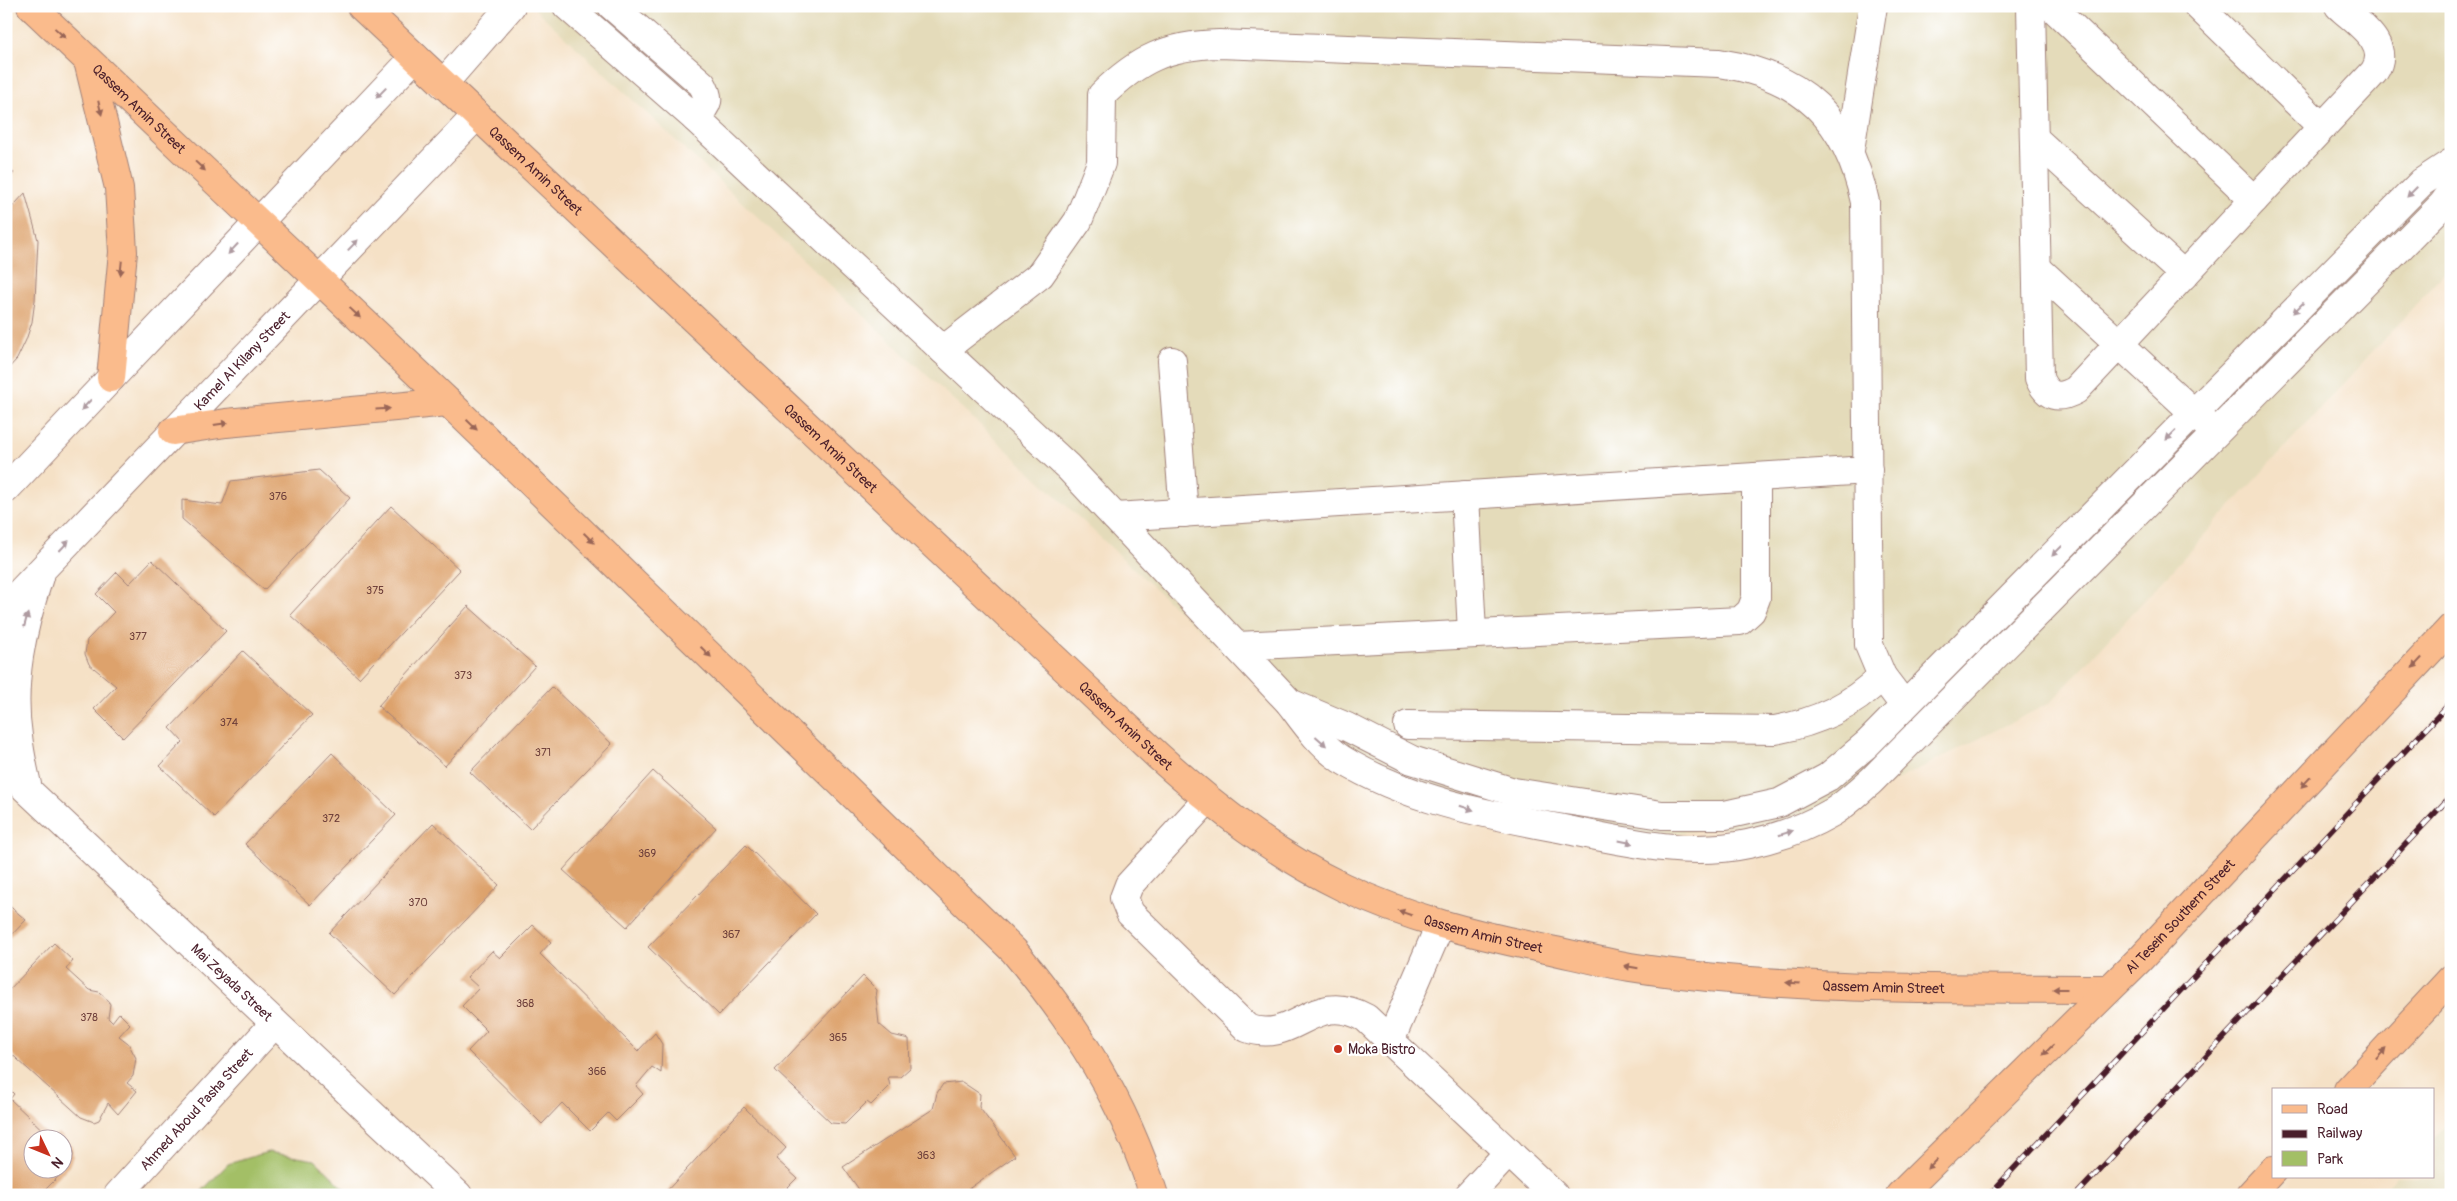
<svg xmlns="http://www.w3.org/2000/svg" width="2457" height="1201" viewBox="0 0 2457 1201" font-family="Pangolin,sans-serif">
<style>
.built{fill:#e4dbba}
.green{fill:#a3bf66;stroke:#766f48}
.building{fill:#dda26c;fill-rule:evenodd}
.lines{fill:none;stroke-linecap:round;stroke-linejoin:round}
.minor-casing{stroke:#a08078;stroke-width:30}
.major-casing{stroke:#a08078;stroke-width:30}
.highway-casing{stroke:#a08078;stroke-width:30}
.minor{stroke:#fff;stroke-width:28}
.major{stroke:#fabb8c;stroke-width:28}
.highway{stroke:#fabb8c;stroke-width:28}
.rail-casing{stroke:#4a1f2b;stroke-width:5.5}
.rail{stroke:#fff;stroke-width:4;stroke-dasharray:11;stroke-linecap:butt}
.oneway{fill:#996557}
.oneway2{fill:#ae9aa0}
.poi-dot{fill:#c8321e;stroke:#fff;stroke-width:2}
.labels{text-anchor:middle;stroke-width:4.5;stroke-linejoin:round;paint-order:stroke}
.number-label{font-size:11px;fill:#6f403b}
.street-label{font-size:14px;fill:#4a1f2b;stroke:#fff}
.poi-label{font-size:14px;fill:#4a1f2b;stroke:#fff;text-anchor:start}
</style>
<rect width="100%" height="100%" fill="#fff"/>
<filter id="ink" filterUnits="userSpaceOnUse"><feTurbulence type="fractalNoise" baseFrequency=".02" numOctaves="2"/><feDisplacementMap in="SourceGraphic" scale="10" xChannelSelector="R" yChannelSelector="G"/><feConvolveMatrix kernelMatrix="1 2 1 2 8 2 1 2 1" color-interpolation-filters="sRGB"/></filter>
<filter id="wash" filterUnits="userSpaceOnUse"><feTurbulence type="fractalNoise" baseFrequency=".0096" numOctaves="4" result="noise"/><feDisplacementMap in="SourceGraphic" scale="20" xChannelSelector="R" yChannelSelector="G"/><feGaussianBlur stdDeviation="1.12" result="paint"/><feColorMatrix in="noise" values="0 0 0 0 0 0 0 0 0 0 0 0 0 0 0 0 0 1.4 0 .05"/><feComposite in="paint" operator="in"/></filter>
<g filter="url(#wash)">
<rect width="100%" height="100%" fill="#f5e1c6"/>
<!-- built -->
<g class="built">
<polygon points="532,6 2451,6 2451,266 2050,703 1827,815 1587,844 1348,769"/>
<polygon points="2451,1122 2451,1195 2378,1195 2396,1177 2433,1177 2433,1139"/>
</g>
<!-- green -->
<polygon class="green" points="268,1152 315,1160 351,1195 198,1195 228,1164"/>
<g id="blocks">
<!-- building -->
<g class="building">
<polygon points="6,166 14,173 6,181"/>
<polygon points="25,193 38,240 35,300 32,322 26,340 17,359 6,371 6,214"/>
<polygon points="319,470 350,498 264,590 182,519 182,500 222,505 231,481"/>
<polygon points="391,506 460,570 359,678 290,615"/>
<polygon points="152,560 226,631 123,738 94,709 116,686 89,664 85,654 87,640 114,612 96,594 117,572 129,584"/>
<polygon points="468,606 535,666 445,766 378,706"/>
<polygon points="243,651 312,715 214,817 160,766 183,742 170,728"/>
<polygon points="552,687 612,744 530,829 470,772"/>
<polygon points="332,753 396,815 310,905 245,844"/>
<polygon points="653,771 716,828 627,927 563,870"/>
<polygon points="433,823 499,885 395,995 329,933"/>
<polygon points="746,845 816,914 719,1015 648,947"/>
<polygon points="6,903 26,920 6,941"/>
<polygon points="533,925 551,942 540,954 638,1051 655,1033 662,1044 661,1073 652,1067 636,1086 643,1094 616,1121 608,1113 590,1131 562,1103 542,1124 468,1051 487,1031 462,1006 479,988 467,977 492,951 500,958"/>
<polygon points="54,943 73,961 66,969 89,990 99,992 106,998 110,1004 108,1018 112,1022 119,1013 130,1024 119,1036 128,1043 136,1058 133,1076 127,1083 137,1091 118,1114 108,1103 99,1120 94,1122 81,1117 6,1049 6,993"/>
<polygon points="863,976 877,990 876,997 879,1024 892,1035 909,1039 910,1068 900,1077 888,1077 890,1086 871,1105 867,1102 845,1124 831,1123 775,1070"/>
<polygon points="962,1082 980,1094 979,1107 1015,1156 960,1195 863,1195 843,1167 933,1109 937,1093 943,1084"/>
<path d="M6,1086L14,1094L10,1099L50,1137L59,1133L72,1146L73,1156L69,1166L40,1195H6ZM32,1138H62V1168H32Z"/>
<polygon points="744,1107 786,1148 776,1159 797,1178 780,1195 663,1195"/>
</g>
</g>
</g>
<g filter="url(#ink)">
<use href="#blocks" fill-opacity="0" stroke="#a08078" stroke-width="1"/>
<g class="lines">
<!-- minor casing -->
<g class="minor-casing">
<g id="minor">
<path d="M567,6L695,118L1068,467L1290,703C1305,723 1320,745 1341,759C1409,801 1491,815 1568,830C1626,842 1689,857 1748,844C1777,838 1807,827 1833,812C1846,804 1859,791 1871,781L2443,204L2451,193"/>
<path d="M612,6L702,84C712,102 707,104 695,118"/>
<path d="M2031,6L2039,378C2047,397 2058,400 2076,390L2374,72C2392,44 2358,24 2339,6"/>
<polyline points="2051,6 2254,200"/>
<polyline points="2198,6 2322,127"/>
<polyline points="443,84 511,6"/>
<polyline points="2034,138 2184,275"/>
<polyline points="1850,150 1873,6"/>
<polyline points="2037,268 2206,424"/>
<path d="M943,350L1040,275L1078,221L1101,163L1102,95C1138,59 1168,45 1219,44L1719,63C1804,76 1847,119 1865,202L1869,645L1882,676L1904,705"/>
<polyline points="1172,361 1184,513"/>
<polyline points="6,489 415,57"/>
<polyline points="1465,495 1472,633"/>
<polyline points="1115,517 1868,470"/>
<path id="s1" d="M6,607L477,115"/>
<polyline points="1237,646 1740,621 1751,611 1756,598 1756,477"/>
<polyline points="1290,703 1347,727 1412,760 1514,792 1662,815 1725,815 1779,803 1828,777 1867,744 2422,182 2451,163"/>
<path d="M1408,725L1775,730C1817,722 1851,707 1882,676"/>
<path id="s2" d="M6,770L458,1195"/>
<path d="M28,789C24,772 20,754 18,736C10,682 22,629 39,577"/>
<path d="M1207,800L1129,885L1124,898L1130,913L1247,1028C1296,1046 1312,988 1366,1018L1554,1195"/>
<polyline points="1390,1041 1440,925"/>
<path id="s3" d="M118,1195L275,1023"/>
<polyline points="1469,1195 1509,1152"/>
</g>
</g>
<!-- major casing -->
<g class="major-casing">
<g id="major">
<path id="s4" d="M31,6L448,402L1014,951C1077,1026 1124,1101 1154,1195"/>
<path id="s5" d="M361,6L1158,756C1215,807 1274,854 1343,887C1408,918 1476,935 1546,949C1574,955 1602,962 1630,967C1788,992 1949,988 2109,989"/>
<polyline points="88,61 119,188 123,252 111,378"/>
<polyline points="173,431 226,423 448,402"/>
</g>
</g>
<!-- highway casing -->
<g class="highway-casing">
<g id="highway">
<polyline points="2348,1090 2451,979"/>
<path id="s6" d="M1900,1195L2140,959L2451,628"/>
<polyline points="2250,1195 2273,1170"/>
</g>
</g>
<!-- minor -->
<use href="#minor" class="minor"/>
<!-- major -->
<use href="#major" class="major"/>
<!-- highway -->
<use href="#highway" class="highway"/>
<!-- rail casing -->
<g class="rail-casing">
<g id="rail">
<polyline points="1989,1195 2451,702"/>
<polyline points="2076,1195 2451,796"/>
</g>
</g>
<!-- rail -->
<use href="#rail" class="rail"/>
</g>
<!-- one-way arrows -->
<defs><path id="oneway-solid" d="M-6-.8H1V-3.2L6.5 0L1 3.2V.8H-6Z" transform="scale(1.25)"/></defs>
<g class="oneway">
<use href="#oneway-solid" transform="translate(60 33) rotate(43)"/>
<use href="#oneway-solid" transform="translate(100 108) rotate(76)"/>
<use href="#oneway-solid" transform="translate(200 166) rotate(43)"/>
<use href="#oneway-solid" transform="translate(121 268) rotate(96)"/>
<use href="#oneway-solid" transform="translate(355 313) rotate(43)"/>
<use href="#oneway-solid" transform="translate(383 409) rotate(-3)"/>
<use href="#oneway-solid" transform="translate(221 424) rotate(-8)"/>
<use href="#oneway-solid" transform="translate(472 425) rotate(44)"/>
<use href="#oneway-solid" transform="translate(589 538) rotate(44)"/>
<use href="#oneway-solid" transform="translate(706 652) rotate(44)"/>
<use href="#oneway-solid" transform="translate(2417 663) rotate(133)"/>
<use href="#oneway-solid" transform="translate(2306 782) rotate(133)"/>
<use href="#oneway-solid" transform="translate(1405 913) rotate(-161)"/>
<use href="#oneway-solid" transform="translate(1631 967) rotate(-171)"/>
<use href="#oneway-solid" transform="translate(1793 983) rotate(-177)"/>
<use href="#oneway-solid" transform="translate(2060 989) rotate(-180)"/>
<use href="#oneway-solid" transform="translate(2048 1050) rotate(135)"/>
<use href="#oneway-solid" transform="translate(2381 1054) rotate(-47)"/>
<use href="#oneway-solid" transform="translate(1932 1164) rotate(135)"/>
</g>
<g class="oneway2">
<use href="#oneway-solid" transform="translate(381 93) rotate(134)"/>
<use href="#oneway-solid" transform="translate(2412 192) rotate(135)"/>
<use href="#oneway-solid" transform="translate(353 245) rotate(-46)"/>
<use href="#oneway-solid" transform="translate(233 249) rotate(133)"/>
<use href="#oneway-solid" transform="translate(2298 308) rotate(135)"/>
<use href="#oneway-solid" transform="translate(86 405) rotate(133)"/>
<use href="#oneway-solid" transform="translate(2171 435) rotate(135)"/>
<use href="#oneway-solid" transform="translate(64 546) rotate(-47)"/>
<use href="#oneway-solid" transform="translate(2057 551) rotate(135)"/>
<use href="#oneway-solid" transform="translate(26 620) rotate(-75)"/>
<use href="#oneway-solid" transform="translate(1321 741) rotate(42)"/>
<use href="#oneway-solid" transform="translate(1467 808) rotate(17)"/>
<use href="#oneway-solid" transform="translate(1786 833) rotate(-17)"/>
<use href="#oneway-solid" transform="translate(1626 842) rotate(11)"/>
</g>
</g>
<!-- markers -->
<circle class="poi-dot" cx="1338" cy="1049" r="5"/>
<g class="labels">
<!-- number labels -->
<g class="number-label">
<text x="278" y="500">376</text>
<text x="375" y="594">375</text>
<text x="138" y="640">377</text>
<text x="463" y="679">373</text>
<text x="229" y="726">374</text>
<text x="543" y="756">371</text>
<text x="331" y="822">372</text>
<text x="647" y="857">369</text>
<text x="418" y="906">370</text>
<text x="731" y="938">367</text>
<text x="525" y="1007">368</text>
<text x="89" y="1021">378</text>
<text x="838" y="1041">365</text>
<text x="597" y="1075">366</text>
<text x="926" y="1159">363</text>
</g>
<!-- street labels -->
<g class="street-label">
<text dy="5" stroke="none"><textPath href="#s4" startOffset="149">Qassem Amin Street</textPath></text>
<text dy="5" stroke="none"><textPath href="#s5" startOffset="240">Qassem Amin Street</textPath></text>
<text dy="5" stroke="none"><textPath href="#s1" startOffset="341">Kamel Al Kilany Street</textPath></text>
<text dy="5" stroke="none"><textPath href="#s5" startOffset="645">Qassem Amin Street</textPath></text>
<text dy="5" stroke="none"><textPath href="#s5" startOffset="1050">Qassem Amin Street</textPath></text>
<text dy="5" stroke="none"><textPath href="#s6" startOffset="395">Al Tesein Southern Street</textPath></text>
<text dy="5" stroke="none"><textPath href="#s5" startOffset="1470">Qassem Amin Street</textPath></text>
<text dy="5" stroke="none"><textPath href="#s2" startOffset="310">Mai Zeyada Street</textPath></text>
<text dy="5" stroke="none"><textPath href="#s5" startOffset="1875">Qassem Amin Street</textPath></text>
<text dy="5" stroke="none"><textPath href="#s3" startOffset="116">Ahmed Aboud Pasha Street</textPath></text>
</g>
<!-- poi labels -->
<g class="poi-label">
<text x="1348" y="1054">Moka Bistro</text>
</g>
</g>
<!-- margin -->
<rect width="2457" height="1201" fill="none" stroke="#fff" stroke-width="25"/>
<!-- legend -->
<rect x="2272" y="1088" width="162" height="90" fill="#ffffff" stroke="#b7a5aa"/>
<rect x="2282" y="1105" width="25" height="8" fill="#fabb8c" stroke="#b7a5aa"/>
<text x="2317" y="1114" font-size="15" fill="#4a1f2b">Road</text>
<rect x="2282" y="1130" width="25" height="8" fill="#4a1f2b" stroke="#b7a5aa"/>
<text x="2317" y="1138" font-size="15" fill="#4a1f2b">Railway</text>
<rect x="2282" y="1151" width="25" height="15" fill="#a3bf66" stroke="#b7a5aa"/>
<text x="2317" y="1164" font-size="15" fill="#4a1f2b">Park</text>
<!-- north arrow -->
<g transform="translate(48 1154) rotate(133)"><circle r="24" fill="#ffffff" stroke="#b7a5aa"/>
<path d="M0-4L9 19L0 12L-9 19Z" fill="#c8321e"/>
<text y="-8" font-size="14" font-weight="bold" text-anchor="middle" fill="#4a1f2b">N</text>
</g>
</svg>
